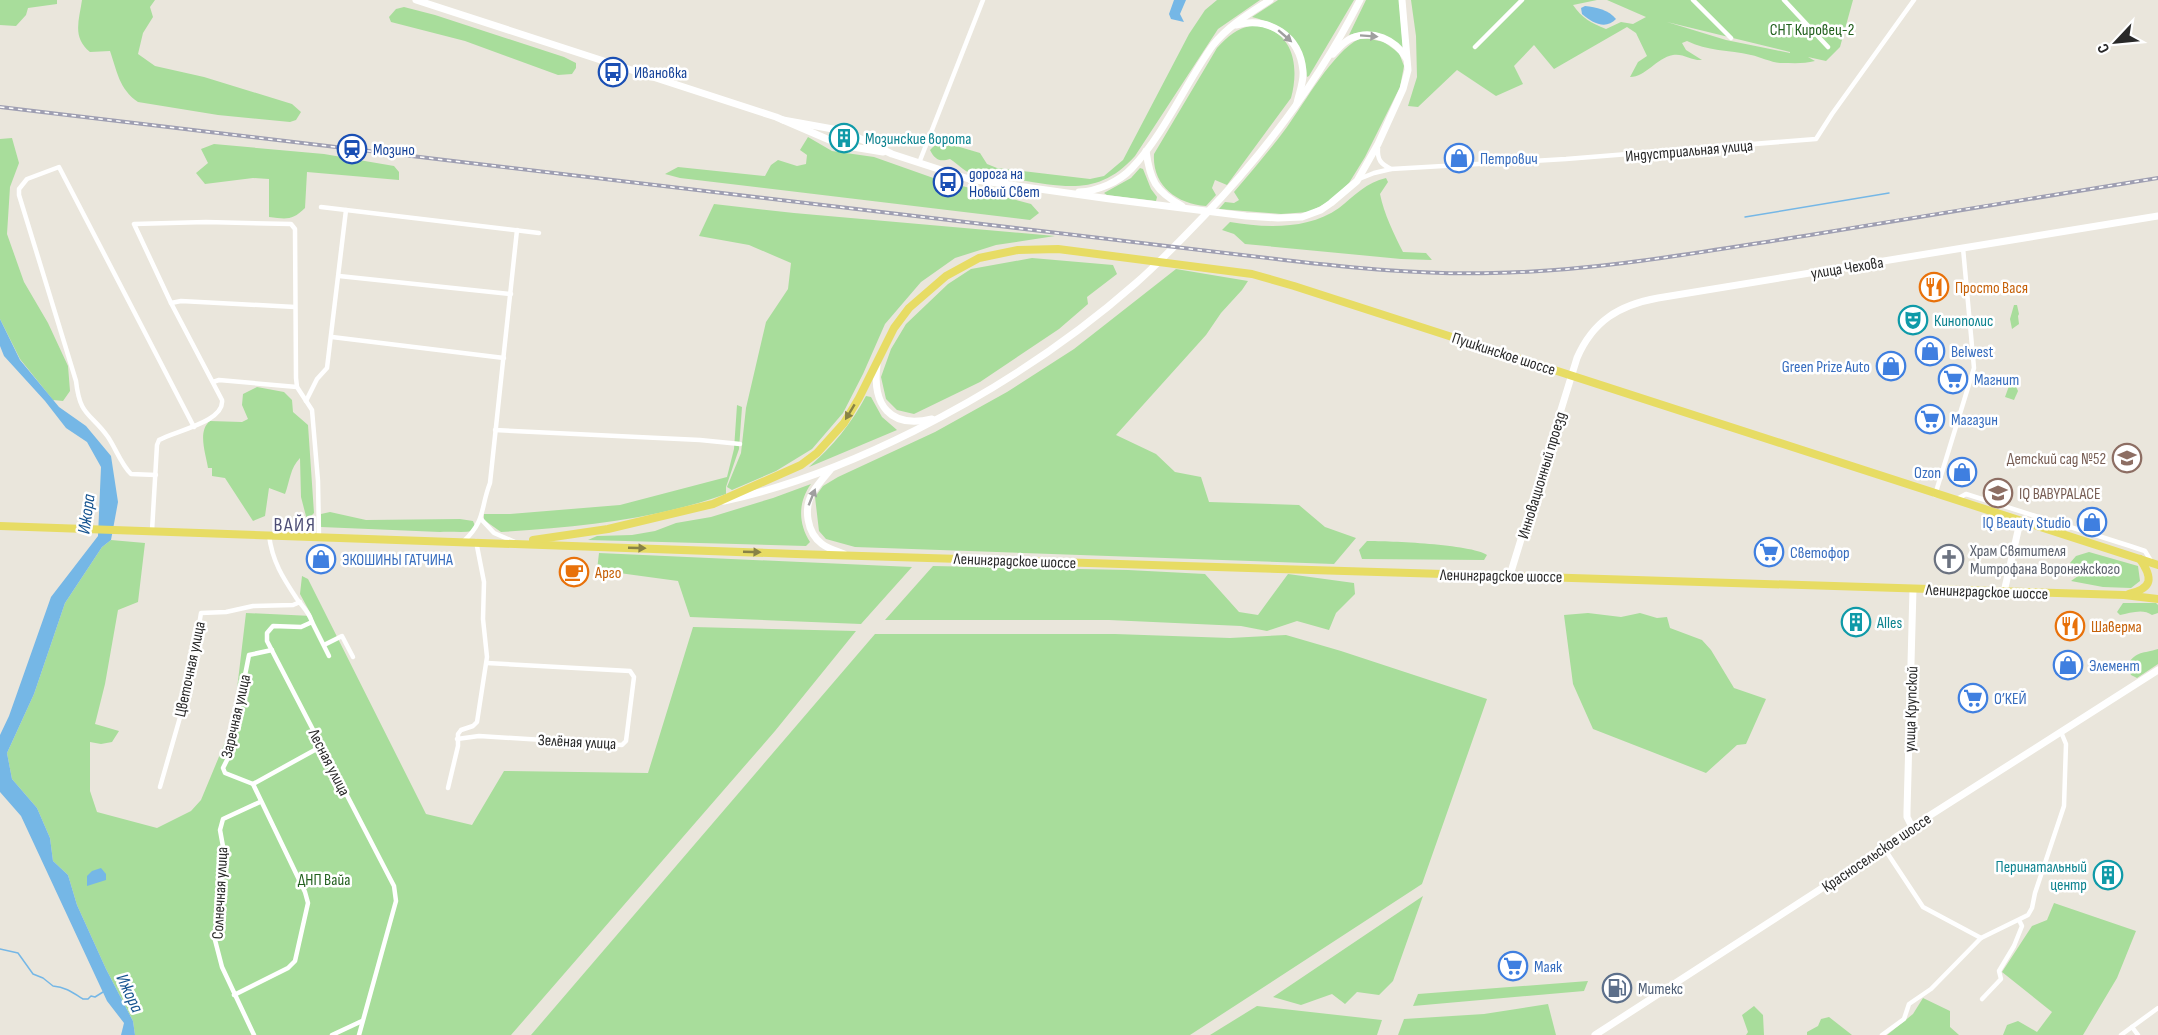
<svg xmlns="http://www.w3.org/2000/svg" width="2158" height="1035" viewBox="0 0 2158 1035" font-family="'Sofia Sans Condensed',sans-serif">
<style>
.green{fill:#a8dd9b;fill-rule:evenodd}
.water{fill:#75b7e6}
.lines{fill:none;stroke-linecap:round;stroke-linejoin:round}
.stream{stroke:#75b7e6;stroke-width:1.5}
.street{stroke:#fff;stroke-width:4.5}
.secondary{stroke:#fff;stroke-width:7}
.primary{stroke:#e7dc64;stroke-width:8}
.rail-casing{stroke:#9f9fb2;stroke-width:4}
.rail{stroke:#fff;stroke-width:1.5;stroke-dasharray:4.5;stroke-linecap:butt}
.oneway{fill:#9f9f9f}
.oneway2{fill:#888246}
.labels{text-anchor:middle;stroke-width:5;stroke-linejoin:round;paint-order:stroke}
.park-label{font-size:16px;fill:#22601e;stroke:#fff}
.transit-label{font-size:16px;fill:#164399;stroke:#fff;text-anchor:start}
.culture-label{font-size:16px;fill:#0d838f;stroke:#fff;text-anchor:start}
.street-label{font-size:16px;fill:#292929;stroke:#fff}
.shop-label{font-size:16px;fill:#366cbe;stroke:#fff;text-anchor:start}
.food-label{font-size:16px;fill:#c56008;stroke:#fff;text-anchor:start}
.education-label{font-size:16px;fill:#785e54;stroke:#fff;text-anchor:end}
.worship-label{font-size:16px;fill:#5b616d;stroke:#fff;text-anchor:start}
.service-label{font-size:16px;fill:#4e5e75;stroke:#fff;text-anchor:start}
.water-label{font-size:18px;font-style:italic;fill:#165490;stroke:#fff}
.quarter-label{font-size:20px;letter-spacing:1.5px;fill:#4d4e76;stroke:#fff}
</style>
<rect width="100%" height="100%" fill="#eae6dc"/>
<!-- green -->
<g class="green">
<polygon points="0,0 57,0 57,4 28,8 26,15 16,26 0,25"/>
<path d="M82,0H155L150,7L153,17L143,33L138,54L155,66L204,77L292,104L301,112L296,120L290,122L218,115L138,102C119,89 117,71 110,51L90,52C72,37 79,21 82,0Z"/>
<path d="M1217,0H1260L1218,29L1135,156C1099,196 1067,187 1019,180C1006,178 990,180 977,176C966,173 959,165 950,159C940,162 935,160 930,150L936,144V140L980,153L987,164L997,168L1090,179L1104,176L1123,160L1189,34L1205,10Z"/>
<path d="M1278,0H1354L1309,76L1307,77C1301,39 1289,27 1252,17Z"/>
<path d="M1366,0H1399L1403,48C1387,33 1370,28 1349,35Z"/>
<path d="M1411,0H1597L1573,5C1582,18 1591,23 1606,29L1621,22L1633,24L1646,17L1607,0H1853L1840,47L1826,61L1808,57L1815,61C1804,64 1793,63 1782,63C1772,63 1761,57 1751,55C1729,50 1707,51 1687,41L1682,43L1686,50L1702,60C1692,61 1683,53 1673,55C1656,58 1646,77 1630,77L1638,62L1647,56L1636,33L1627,27L1554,69L1534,45L1514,66L1523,84L1496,96L1457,70L1418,107L1408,106L1417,77L1416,36ZM1667,22L1790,52V53L1726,40Z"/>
<polygon points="404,7 435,15 564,57 576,63 576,68 572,74 558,75 465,41 391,22 389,17 396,9"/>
<path d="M1253,25C1293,29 1300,65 1291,98L1227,185L1215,180L1212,188L1216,195L1206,206C1176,204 1152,185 1154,154L1217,48C1228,36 1236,29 1253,25Z"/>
<path d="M1359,39H1370L1384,42L1399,53L1404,66L1400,87L1365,157L1349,183L1332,200L1309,212L1281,214L1219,209L1225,202L1234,203L1239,200L1234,192C1252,171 1270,150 1287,127C1305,102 1333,52 1359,39Z"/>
<polygon points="808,137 832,151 874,157 939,180 1031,204 1039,213 1030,220 680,178 665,174 678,167 765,176 771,165 778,160 797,166 806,164 807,155 800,150"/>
<polygon points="12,138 19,163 10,187 7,234 24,282 48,323 68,366 70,391 63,401 53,400 20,359 0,319 0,139"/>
<path d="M214,144L324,154L394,166L399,172V180L307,172L305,208C292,221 286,219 269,217V179L253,178L205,184L196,173L208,163L201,149Z"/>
<polygon points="1140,168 1143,169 1151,189 1157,197 1156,201 1107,195 1104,193 1131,178"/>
<path d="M1386,178L1388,182L1380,194C1384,214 1394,234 1403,252L1426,253L1432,260L1401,259L1245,244L1234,234L1222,230L1230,222C1265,228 1308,230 1339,208C1354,196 1367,182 1386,178Z"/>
<polygon points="714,204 794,213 1055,236 996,245 955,258 921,282 885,324 863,374 843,413 812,449 776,471 732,490 727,487 741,453 746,408 766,322 788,289 791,263 749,245 699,236"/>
<polygon points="1032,258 1113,265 1117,274 1087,297 1088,304 1059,329 980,382 914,414 897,410 886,399 881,377 891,349 906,324 948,284 971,269"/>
<polygon points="1176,269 1248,281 1242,290 1221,313 1206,335 1116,435 1156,454 1175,472 1201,477 1209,502 1299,505 1325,527 1356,538 1334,564 855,547 826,539 819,531 815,497 823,486 838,477 935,432 1007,392 1074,349"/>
<polygon points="2014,305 2017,305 2019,314 2018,316 2019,324 2012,329 2010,319"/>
<polygon points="2012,378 2018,391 2014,400 2005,397"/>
<path d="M257,387L284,392L292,400L293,412L308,425L314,513L307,520L301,497L300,458C290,468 290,481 285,494L269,488L265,516L253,521L225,478L212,476V468H208C206,454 197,431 210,421L242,422L248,419L242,405L243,394Z"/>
<path d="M866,396L871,397L882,417L897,430L809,467C833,446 851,424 866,396Z"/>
<path d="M737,405L742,407L739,449L726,487V494C654,520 576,527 501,532L484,520V514H510L620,505L727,477L734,449Z"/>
<path d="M811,484C798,502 798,523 810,542L806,546L588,540L597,536L632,535L655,531L676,523L711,517L773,498Z"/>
<path d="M330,512L366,520L460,519L473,521L475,526L473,531C462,533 451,531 440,532L321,527V514Z"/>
<polygon points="111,540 145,543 138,602 118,610 105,684 95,724 119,731 112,742 101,744 90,742 90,791 97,812 157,828 191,811 201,800 233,723 246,613 312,616 300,594 302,576 308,579 426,814 472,825 504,771 648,773 693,627 856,631 775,731 511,1035 135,1035 133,1021 106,969 77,905 68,875 53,861 50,838 37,808 12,779 7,753 34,694 65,603 102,547"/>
<path d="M1367,541C1390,541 1470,544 1487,555L1484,560L1362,559L1359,550Z"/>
<polygon points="2089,552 2138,566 2140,581 2131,588 2103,587 2071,581 2078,576 2078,567 2070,563 2076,556"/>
<polygon points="599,553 912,567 861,624 690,617 678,581 597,570"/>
<polygon points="933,566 1128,570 1205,574 1239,612 1258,615 1288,574 1354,583 1355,594 1336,613 1329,630 1297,621 1267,631 1241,626 1109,620 885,620"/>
<path d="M2123,603H2156L2158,605V613L2152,615C2143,608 2130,613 2120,615L2117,612Z"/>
<polygon points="1588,613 1621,617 1640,613 1657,618 1667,617 1670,628 1702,640 1711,650 1734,688 1766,699 1746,744 1737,745 1706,773 1593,729 1573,684 1564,615"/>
<polygon points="875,634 1115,634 1230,638 1286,635 1341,651 1487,699 1422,884 1190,1035 531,1035"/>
<path d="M2158,649V664L2137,678L2131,675L2127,665C2137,650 2143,654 2158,649Z"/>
<polygon points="1423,896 1393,981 1379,995 1357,992 1345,1004 1332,994 1301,1005 1273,997"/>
<polygon points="2054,903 2136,931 2117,978 2083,1035 2003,1035 2007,1025 2018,1021 2037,1032 2052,1012 2002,972 2032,926 2047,920"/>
<polygon points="1588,981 1584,991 1413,1006 1418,994"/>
<polygon points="1923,998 1950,1011 1950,1027 1959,1035 1887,1035 1913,1014"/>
<polygon points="1548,1004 1556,1035 1398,1035 1404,1019 1484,1014"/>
<polygon points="1257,1006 1382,1020 1377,1035 1210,1035"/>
<polygon points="1754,1006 1763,1015 1764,1035 1746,1035 1748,1032 1742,1015"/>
<polygon points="1829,1017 1852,1035 1807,1035 1807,1032 1818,1026 1821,1019"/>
</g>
<!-- water -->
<g class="water">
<polygon points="1174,0 1186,0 1180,14 1184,22 1171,19 1169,14"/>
<path d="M1585,6C1596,7 1609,10 1616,19C1606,30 1592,23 1582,14L1581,8Z"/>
<polygon points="0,319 20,360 59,407 86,426 111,456 118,502 111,540 102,547 65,603 34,694 7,753 12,779 37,808 50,838 53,861 68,875 77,905 106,969 133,1021 135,1035 121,1035 124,1023 107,1001 21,816 0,792 0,735 9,716 51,597 98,536 101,467 87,442 66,428 45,401 4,356 0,346"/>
<polygon points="101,868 106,874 106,880 87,886 87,876 92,871"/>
</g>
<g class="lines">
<!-- stream -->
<g class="stream">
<polyline points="1745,217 1889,193"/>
<path d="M0,949L18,953L33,974L43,978L53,986C65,987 72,992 83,999H88L91,996L95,997L103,992"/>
</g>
<!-- street -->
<g class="street">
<polyline points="1693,0 1731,38"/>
<polyline points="1784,0 1828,47"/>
<polyline points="1475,47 1522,0"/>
<path d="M1378,148C1377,160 1381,164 1391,169"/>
<polyline points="919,163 983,0"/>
<polyline points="1359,179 1374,173 1391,169 1566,159 1816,139 1832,114 1914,0"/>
<polyline points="321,207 539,233"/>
<polyline points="339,276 511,294"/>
<polyline points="171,303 134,224 206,222 291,224 295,229 296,378 297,387 312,410 318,481 319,537"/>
<polyline points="332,337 504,358"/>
<polyline points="213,382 219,380 297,387"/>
<polyline points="306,401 317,379 327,368 346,210"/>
<polyline points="495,430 700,440 740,444"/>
<path d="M156,475L131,474C121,464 116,449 108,437C90,412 80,417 76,381L19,195V189L27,179L59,167L194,427"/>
<polyline points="1935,495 1974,368 1963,248"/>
<polyline points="1957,499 1966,494 2130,546 2145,551 2151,561"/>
<polyline points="481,519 494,533 515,542"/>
<path d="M152,531L157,445L159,440C174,431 225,422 222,400L171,303L181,301L295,307"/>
<path d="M269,535C272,561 283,578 297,599C303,607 309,612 312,622L301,627L273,626L267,633V641L394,886L396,901L359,1035"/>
<path d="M464,541C486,520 480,509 490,483L517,230"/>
<polyline points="312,622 329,656"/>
<polyline points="324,645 342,636 353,657"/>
<polyline points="457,739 479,736 622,745 626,741 634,677 630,671 487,663"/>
<polyline points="253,784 322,746"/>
<polyline points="160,787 189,686 201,613 226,612 253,606 293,605 300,602"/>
<polyline points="448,788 458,746 458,734 461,730 473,726 477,722 487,657 483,619 484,582 476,541"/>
<polyline points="1884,848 1923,907 1981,938 2028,915 2032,908 2035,893 2064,806 2066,744 2061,732"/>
<polyline points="234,995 288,968 295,961 308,903 305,892 253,784 225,773 223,768 229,756 249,655 272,650"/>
<polyline points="1982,999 2001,979 1999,971 2014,946 2022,926 2019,920"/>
<polyline points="2132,1027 2138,1035"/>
<polyline points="254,1035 222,967 215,940 224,852 220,830 223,819 260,802"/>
<polyline points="332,1035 362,1021"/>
<polyline points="1882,1035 1904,1019 1909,1004 1931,989 1981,938"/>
<polyline points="2121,1035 2158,1008"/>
</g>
<!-- secondary -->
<g class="secondary">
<polyline points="416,0 776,117 841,145 883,152"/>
<path d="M1236,25C1269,16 1300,36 1303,71C1304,82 1299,93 1297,103"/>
<path d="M1333,54C1339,48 1344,41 1352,38C1372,29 1396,40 1406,58"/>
<polyline points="783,120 844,131 892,154 969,179 1110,199 1246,216 1278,218 1302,217 1321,210 1331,203 1357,181 1378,144 1403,89 1408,70 1402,0"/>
<path d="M1146,151C1150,180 1155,191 1182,206"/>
<path d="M1079,192C1098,191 1119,182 1132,168C1165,133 1185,84 1213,45C1228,26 1250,13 1270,0"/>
<path d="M877,365C872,405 890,429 932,419"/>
<path d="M831,469C825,476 818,484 813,492C803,508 807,533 822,544C829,549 837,551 844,554"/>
<path d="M724,501C790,487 854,461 914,431C994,391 1069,342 1136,283C1160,262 1182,239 1204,216C1266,151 1319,81 1360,0"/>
<path d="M1510,575L1577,358C1593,321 1619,305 1658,298L2158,216"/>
<polyline points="2004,592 2020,522"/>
<polyline points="1912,827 1907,817 1907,811 1913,589"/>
<polyline points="1595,1035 1884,848 1896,837 2158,670"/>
</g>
<!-- primary -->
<g class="primary">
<polyline points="0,526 796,554 2124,595 2158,599"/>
<polyline points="533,540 608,529 713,504 801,465 817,453 844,423 859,398 894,328 909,308 946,276 979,258 1018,250 1058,249 1252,274 1294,286 2158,565"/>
<path d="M2129,594C2153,588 2153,578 2140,559"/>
</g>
<!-- rail casing -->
<g class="rail-casing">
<path id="rail" d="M0,107L1284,260C1353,268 1423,275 1493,273C1598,271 1700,252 1804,236C1922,216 2040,197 2158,178"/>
</g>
<!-- rail -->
<use href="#rail" class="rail"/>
</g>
<!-- one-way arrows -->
<defs><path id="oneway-solid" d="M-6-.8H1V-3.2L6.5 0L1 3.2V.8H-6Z" transform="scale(1.5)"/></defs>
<g class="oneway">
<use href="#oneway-solid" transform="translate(1285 36) rotate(41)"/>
<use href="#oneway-solid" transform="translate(1369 36) rotate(4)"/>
<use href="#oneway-solid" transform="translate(812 497) rotate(-68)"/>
</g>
<g class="oneway2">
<use href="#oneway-solid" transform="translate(850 412) rotate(121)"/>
<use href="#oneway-solid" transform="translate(637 548) rotate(2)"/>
<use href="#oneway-solid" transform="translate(752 552) rotate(2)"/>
</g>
<!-- icons -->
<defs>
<g id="bus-ring" transform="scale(1.5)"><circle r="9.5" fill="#fff" stroke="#1a4fb4" stroke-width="1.5"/><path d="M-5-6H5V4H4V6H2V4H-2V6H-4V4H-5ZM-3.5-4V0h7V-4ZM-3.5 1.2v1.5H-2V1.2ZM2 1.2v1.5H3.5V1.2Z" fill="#1a4fb4"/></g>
<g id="building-ring" transform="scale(1.5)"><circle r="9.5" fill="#fff" stroke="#0f9aa8" stroke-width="1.5"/><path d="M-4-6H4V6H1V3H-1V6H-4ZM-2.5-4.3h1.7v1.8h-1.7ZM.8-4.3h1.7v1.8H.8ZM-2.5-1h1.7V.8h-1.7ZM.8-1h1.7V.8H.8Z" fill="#0f9aa8"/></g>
<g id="station-ring" transform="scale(1.5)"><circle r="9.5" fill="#fff" stroke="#1a4fb4" stroke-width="1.5"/><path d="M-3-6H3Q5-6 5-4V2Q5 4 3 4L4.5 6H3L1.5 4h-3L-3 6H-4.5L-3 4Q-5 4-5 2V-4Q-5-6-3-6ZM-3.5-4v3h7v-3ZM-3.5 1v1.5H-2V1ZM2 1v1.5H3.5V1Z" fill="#1a4fb4"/></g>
<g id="shop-ring" transform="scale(1.5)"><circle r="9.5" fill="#fff" stroke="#3f7fe0" stroke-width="1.5"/><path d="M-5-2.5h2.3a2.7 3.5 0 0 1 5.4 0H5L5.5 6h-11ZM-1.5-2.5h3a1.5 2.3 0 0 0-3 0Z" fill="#3f7fe0"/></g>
<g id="restaurant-ring" transform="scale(1.5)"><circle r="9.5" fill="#fff" stroke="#e8710a" stroke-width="1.5"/><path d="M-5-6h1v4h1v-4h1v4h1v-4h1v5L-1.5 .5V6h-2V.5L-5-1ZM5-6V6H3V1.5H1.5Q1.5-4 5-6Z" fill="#e8710a"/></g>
<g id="theatre-ring" transform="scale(1.5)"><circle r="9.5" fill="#fff" stroke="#0f9aa8" stroke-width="1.5"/><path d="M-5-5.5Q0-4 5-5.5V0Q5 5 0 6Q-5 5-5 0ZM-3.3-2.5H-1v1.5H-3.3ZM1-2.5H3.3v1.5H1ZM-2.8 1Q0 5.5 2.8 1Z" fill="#0f9aa8"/></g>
<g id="supermarket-ring" transform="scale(1.5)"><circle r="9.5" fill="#fff" stroke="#3f7fe0" stroke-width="1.5"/><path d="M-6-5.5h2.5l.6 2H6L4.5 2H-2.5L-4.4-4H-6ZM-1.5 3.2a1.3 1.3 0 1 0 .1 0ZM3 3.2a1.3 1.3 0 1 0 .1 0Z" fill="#3f7fe0"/></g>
<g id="school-ring" transform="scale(1.5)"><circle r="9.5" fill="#fff" stroke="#8d6e63" stroke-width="1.5"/><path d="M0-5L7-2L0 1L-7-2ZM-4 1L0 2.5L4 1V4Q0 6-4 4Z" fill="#8d6e63"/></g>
<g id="church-ring" transform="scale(1.5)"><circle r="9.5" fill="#fff" stroke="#6b7280" stroke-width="1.5"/><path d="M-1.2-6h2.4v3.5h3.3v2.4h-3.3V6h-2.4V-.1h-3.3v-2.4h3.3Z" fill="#6b7280"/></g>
<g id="cafe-ring" transform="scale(1.5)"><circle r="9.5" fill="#fff" stroke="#e8710a" stroke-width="1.5"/><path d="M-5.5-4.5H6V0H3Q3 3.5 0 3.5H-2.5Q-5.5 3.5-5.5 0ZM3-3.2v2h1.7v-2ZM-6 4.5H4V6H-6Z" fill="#e8710a"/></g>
<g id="fuel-ring" transform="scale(1.5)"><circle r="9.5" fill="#fff" stroke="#5c6f8a" stroke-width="1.5"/><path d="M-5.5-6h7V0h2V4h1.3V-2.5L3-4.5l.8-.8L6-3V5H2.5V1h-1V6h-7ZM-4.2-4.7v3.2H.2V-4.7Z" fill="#5c6f8a"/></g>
</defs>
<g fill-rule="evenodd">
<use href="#bus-ring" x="613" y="72"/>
<use href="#building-ring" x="844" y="138"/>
<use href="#station-ring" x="352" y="149"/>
<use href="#shop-ring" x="1459" y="158"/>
<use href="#bus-ring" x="948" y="182"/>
<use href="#restaurant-ring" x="1934" y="287"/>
<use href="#theatre-ring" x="1913" y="320"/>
<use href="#shop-ring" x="1930" y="351"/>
<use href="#shop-ring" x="1891" y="366"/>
<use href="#supermarket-ring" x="1953" y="379"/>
<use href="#supermarket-ring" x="1930" y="419"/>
<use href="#school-ring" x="2127" y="458"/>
<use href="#shop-ring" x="1962" y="472"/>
<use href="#school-ring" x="1998" y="493"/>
<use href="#shop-ring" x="2092" y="522"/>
<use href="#supermarket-ring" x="1769" y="552"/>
<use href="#shop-ring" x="321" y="559"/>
<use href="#church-ring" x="1949" y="559"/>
<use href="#cafe-ring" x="574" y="572"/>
<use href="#building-ring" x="1856" y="622"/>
<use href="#restaurant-ring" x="2070" y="626"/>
<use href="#shop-ring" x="2068" y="665"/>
<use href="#supermarket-ring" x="1973" y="698"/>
<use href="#building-ring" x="2108" y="875"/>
<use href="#supermarket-ring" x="1513" y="966"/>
<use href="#fuel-ring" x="1617" y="988"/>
</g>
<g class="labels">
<!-- park labels -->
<g class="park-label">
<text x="1812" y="35">СНТ Кировец-2</text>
<text x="324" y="885">ДНП Вайа</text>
</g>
<!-- transit labels -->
<g class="transit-label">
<text x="634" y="78">Ивановка</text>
<text x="373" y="155">Мозино</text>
<text x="969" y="179">дорога на<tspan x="969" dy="18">Новый Свет</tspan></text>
</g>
<!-- culture labels -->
<g class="culture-label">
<text x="865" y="144">Мозинские ворота</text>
<text x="1934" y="326">Кинополис</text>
<text x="1877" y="628">Alles</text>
<text x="2087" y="872" text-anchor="end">Перинатальный<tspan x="2087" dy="18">центр</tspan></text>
</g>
<!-- street labels -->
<g class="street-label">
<text transform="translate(1689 150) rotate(-5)" y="6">Индустриальная улица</text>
<text transform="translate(1847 267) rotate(-9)" y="6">улица Чехова</text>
<text transform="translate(1504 353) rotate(18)" y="6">Пушкинское шоссе</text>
<text transform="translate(1541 475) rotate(-73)" y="6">Инновационный проезд</text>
<text transform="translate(1015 560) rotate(2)" y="6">Ленинградское шоссе</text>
<text transform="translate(1501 575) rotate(1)" y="6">Ленинградское шоссе</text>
<text transform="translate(1987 591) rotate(2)" y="6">Ленинградское шоссе</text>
<text transform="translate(189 669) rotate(-78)" y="6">Цветочная улица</text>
<text transform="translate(1910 709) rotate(-88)" y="6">улица Крупской</text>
<text transform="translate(235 716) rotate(-77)" y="6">Заречная улица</text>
<text transform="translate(577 741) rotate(3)" y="6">Зелёная улица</text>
<text transform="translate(330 762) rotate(63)" y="6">Лесная улица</text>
<text transform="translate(1876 852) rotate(-34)" y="6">Красносельское шоссе</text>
<text transform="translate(219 893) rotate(-87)" y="6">Солнечная улица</text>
</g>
<!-- shop labels -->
<g class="shop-label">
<text x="1480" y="164">Петрович</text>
<text x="1951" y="357">Belwest</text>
<text x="1870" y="372" text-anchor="end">Green Prize Auto</text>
<text x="1974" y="385">Магнит</text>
<text x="1951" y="425">Магазин</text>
<text x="1941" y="478" text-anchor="end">Ozon</text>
<text x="2071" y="528" text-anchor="end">IQ Beauty Studio</text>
<text x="1790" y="558">Светофор</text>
<text x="342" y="565">ЭКОШИНЫ ГАТЧИНА</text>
<text x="2089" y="671">Элемент</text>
<text x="1994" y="704">О’КЕЙ</text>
<text x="1534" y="972">Маяк</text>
</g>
<!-- food labels -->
<g class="food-label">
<text x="1955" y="293">Просто Вася</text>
<text x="595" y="578">Арго</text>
<text x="2091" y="632">Шаверма</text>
</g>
<!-- education labels -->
<g class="education-label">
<text x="2106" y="464">Детский сад №52</text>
<text x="2019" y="499" text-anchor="start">IQ BABYPALACE</text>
</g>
<!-- worship labels -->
<g class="worship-label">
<text x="1970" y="556">Храм Святителя<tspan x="1970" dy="18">Митрофана Воронежского</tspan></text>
</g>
<!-- service labels -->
<g class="service-label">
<text x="1638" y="994">Митекс</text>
</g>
<!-- water labels -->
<g class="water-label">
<text transform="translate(86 514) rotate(-82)" y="6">Ижора</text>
<text transform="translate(130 993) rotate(65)" y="6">Ижора</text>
</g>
<!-- quarter labels -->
<g class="quarter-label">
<text x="295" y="531">ВАЙЯ</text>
</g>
</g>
<!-- north arrow -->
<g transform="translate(2116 42) rotate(244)" stroke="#ffffff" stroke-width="4.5" paint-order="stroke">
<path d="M0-4.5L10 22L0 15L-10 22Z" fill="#292929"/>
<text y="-9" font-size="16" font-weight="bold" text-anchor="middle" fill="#292929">С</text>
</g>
</svg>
